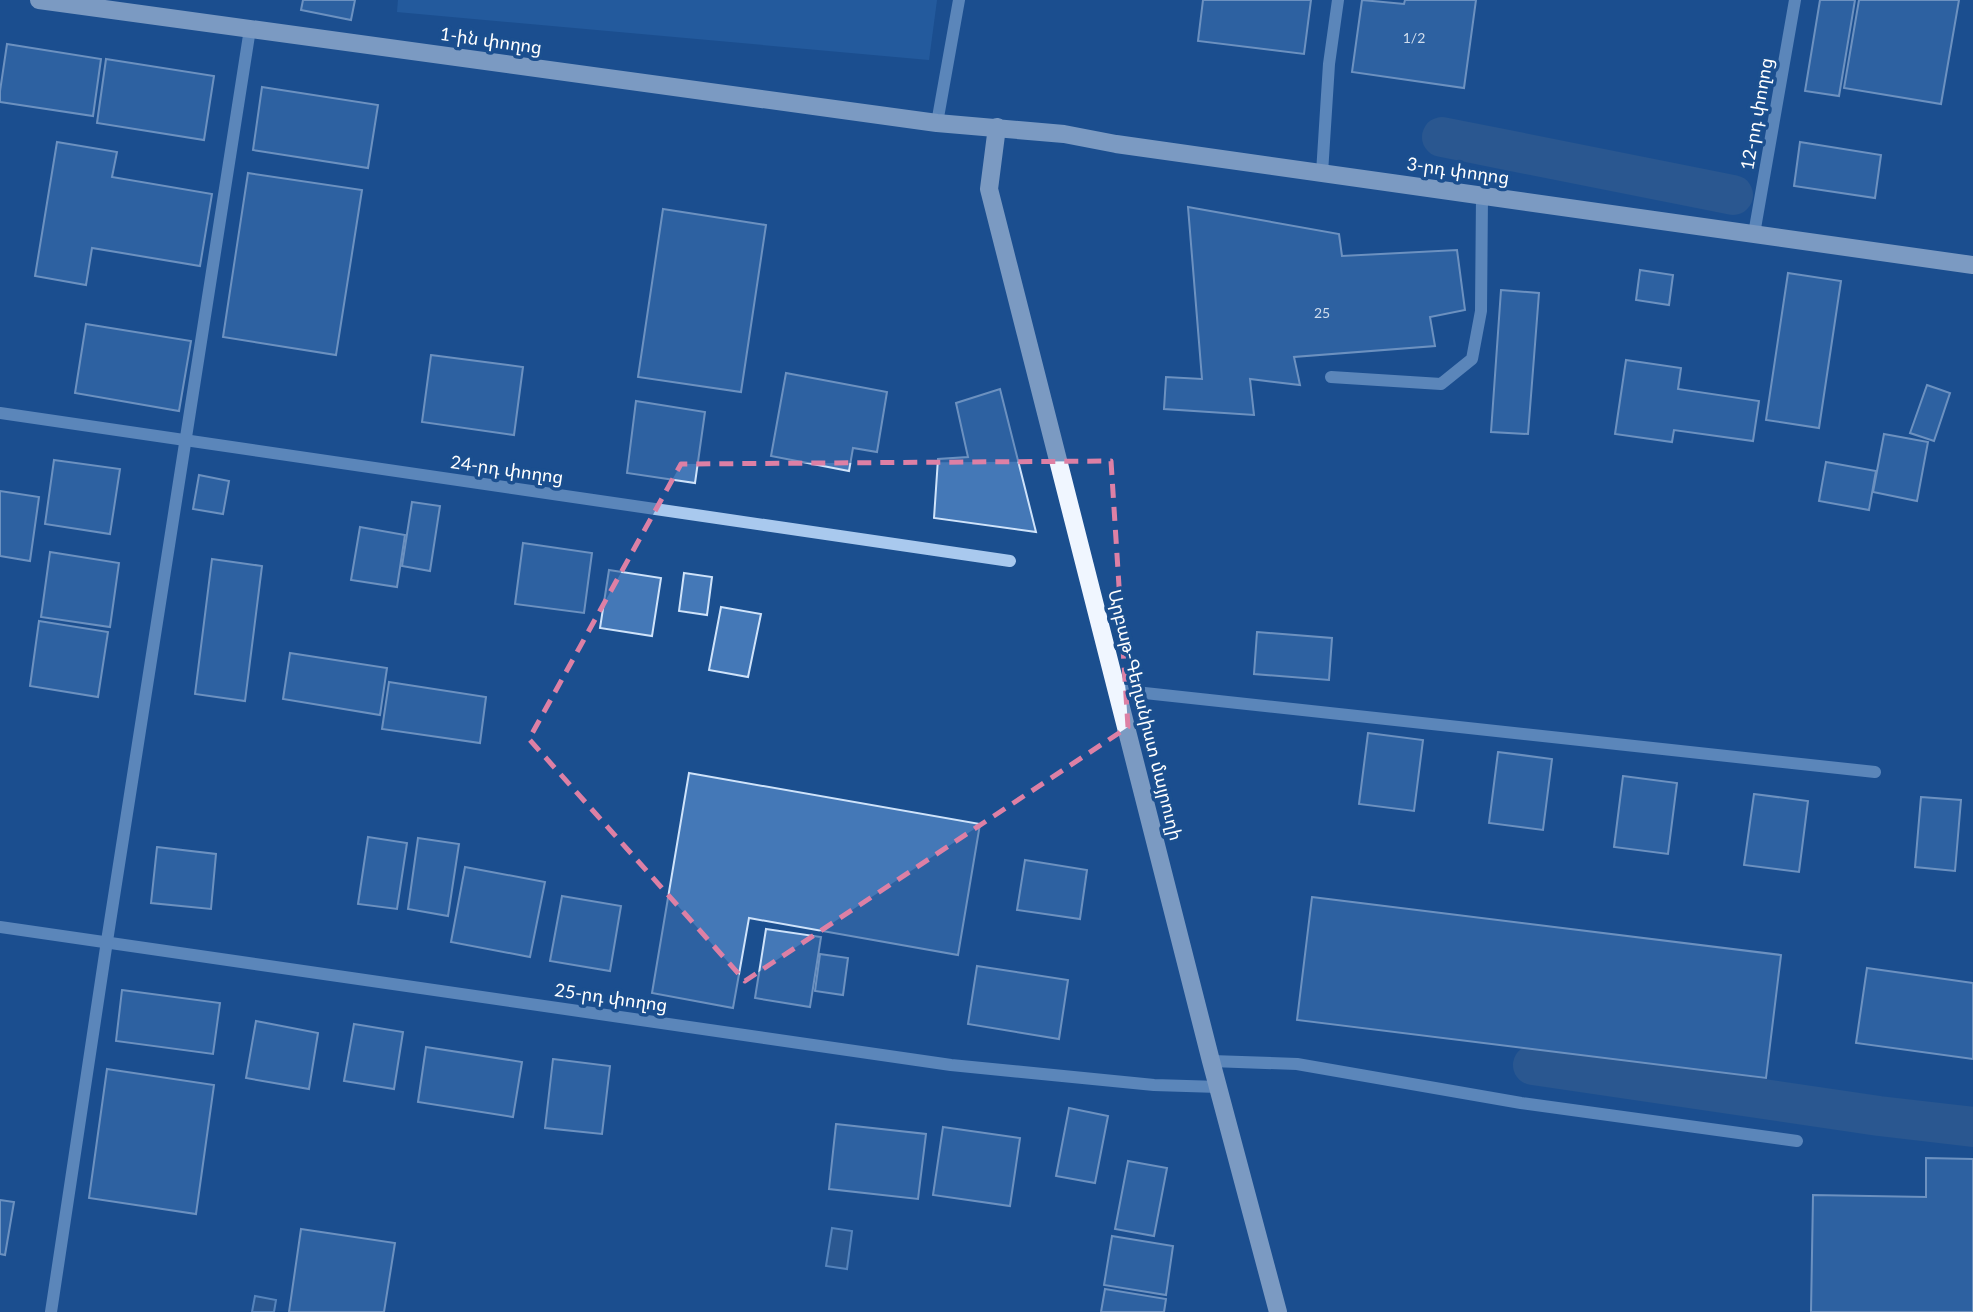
<svg xmlns="http://www.w3.org/2000/svg" width="1973" height="1312" viewBox="0 0 1973 1312" font-family="Lato,'Noto Sans Armenian',sans-serif">
<style>
.green{fill:#2e69ad}
.water{fill:#3c6290;stroke:#9cc4f0;stroke-width:2}
.lines{fill:none;stroke-linecap:round;stroke-linejoin:round}
.canal{stroke:#3c6290;stroke-width:40}
.building{fill:#4478b7;stroke:#cfe3fa;stroke-width:2}
.minor{stroke:#a9c9ee;stroke-width:12}
.major{stroke:#f0f6ff;stroke-width:18}
.marked{fill:none;stroke:#dd80a5;stroke-width:5;stroke-dasharray:14 9;stroke-linejoin:round}
.labels{text-anchor:middle;stroke-width:7;stroke-linejoin:round;paint-order:stroke}
.number-label{font-size:14px;fill:#d0dded}
.street-label{font-size:18px;fill:#fff;stroke:#1b4f8f}
</style>
<rect width="100%" height="100%" fill="#1b4f8f"/>
<!-- green -->
<polygon class="green" points="398,0 937,0 929,60 397,12"/>
<!-- water -->
<g class="water">
<polygon points="832,1228 852,1231 847,1269 826,1266"/>
<polygon points="255,1296 276,1300 274,1312 252,1312"/>
</g>
<g class="lines">
<!-- canal -->
<g class="canal">
<polyline points="1442,137 1733,195"/>
<polyline points="1533,1065 1879,1116 1973,1127"/>
</g>
</g>
<!-- building -->
<g class="building">
<polygon points="303,0 355,0 351,20 301,10"/>
<polygon points="1203,0 1311,0 1304,54 1198,41"/>
<polygon points="1362,0 1404,4 1405,0 1476,0 1464,88 1352,72"/>
<polygon points="1820,0 1855,0 1839,96 1805,91"/>
<polygon points="1859,0 1959,0 1941,104 1844,88"/>
<polygon points="7,44 101,59 93,116 0,102 0,91"/>
<polygon points="106,59 214,76 204,140 97,123"/>
<polygon points="262,87 378,105 368,168 253,150"/>
<polygon points="57,142 117,152 112,177 212,194 200,266 92,248 86,285 35,276"/>
<polygon points="1800,142 1881,155 1875,198 1794,186"/>
<polygon points="248,173 362,190 336,355 223,337"/>
<polygon points="1188,207 1339,234 1342,256 1457,250 1465,310 1430,317 1435,346 1294,357 1300,385 1250,379 1254,415 1164,409 1166,377 1202,379"/>
<polygon points="663,209 766,225 741,392 638,377"/>
<polygon points="1640,270 1673,275 1669,305 1636,300"/>
<polygon points="1788,273 1841,281 1819,428 1766,420"/>
<polygon points="1501,290 1539,293 1528,434 1491,432"/>
<polygon points="86,324 191,341 179,411 75,393"/>
<polygon points="431,355 523,367 514,435 422,422"/>
<polygon points="1626,360 1681,368 1678,389 1759,401 1753,441 1674,430 1672,442 1615,434"/>
<polygon points="786,373 887,392 877,452 853,448 849,471 771,456"/>
<polygon points="1927,385 1950,393 1934,441 1910,433"/>
<polygon points="1000,389 1036,532 934,518 938,459 968,457 956,403"/>
<polygon points="636,401 705,412 695,483 627,473"/>
<polygon points="1884,434 1928,442 1917,501 1873,492"/>
<polygon points="54,460 120,469 110,534 45,524"/>
<polygon points="1826,462 1876,471 1869,510 1819,501"/>
<polygon points="199,475 229,481 223,514 193,509"/>
<polygon points="0,491 39,497 30,561 0,556"/>
<polygon points="412,502 440,506 430,571 402,566"/>
<polygon points="360,527 405,535 397,587 351,580"/>
<polygon points="523,543 592,553 584,613 515,604"/>
<polygon points="50,552 119,563 110,627 41,617"/>
<polygon points="212,559 262,566 245,701 195,694"/>
<polygon points="609,570 661,578 652,636 600,628"/>
<polygon points="684,573 712,577 707,615 679,611"/>
<polygon points="721,607 761,614 748,677 709,670"/>
<polygon points="39,621 108,632 98,697 30,686"/>
<polygon points="1257,632 1332,638 1329,680 1254,674"/>
<polygon points="290,653 387,668 380,715 283,699"/>
<polygon points="389,682 486,697 480,743 382,729"/>
<polygon points="1368,733 1423,740 1414,811 1359,804"/>
<polygon points="1498,752 1552,759 1543,830 1489,823"/>
<polygon points="689,773 980,824 958,955 749,918 733,1008 652,993"/>
<polygon points="1623,776 1677,783 1668,854 1614,847"/>
<polygon points="1754,794 1808,801 1799,872 1744,865"/>
<polygon points="1921,797 1961,800 1955,871 1915,867"/>
<polygon points="368,837 407,843 397,909 358,904"/>
<polygon points="418,838 459,844 448,916 408,909"/>
<polygon points="157,847 216,854 211,909 151,903"/>
<polygon points="1025,860 1087,870 1080,919 1017,910"/>
<polygon points="465,867 545,882 530,957 451,942"/>
<polygon points="562,896 621,906 610,971 550,961"/>
<polygon points="1312,897 1781,955 1766,1078 1297,1020"/>
<polygon points="766,929 821,937 810,1007 755,998"/>
<polygon points="820,954 848,958 843,995 815,991"/>
<polygon points="977,966 1068,980 1059,1039 968,1024"/>
<polygon points="1867,968 1973,983 1973,1059 1856,1043"/>
<polygon points="122,990 220,1003 213,1054 116,1041"/>
<polygon points="256,1021 318,1033 309,1089 246,1078"/>
<polygon points="354,1024 403,1032 394,1089 344,1081"/>
<polygon points="426,1047 522,1062 513,1117 418,1102"/>
<polygon points="553,1059 610,1066 602,1134 545,1128"/>
<polygon points="107,1069 214,1085 196,1214 89,1198"/>
<polygon points="1069,1108 1108,1116 1095,1183 1056,1176"/>
<polygon points="836,1124 926,1134 918,1199 829,1189"/>
<polygon points="943,1127 1020,1138 1010,1206 933,1195"/>
<polygon points="1926,1158 1973,1159 1973,1312 1811,1312 1813,1195 1926,1197"/>
<polygon points="1128,1161 1167,1168 1154,1236 1115,1229"/>
<polygon points="0,1200 14,1202 5,1255 0,1254"/>
<polygon points="301,1229 395,1243 384,1312 289,1312"/>
<polygon points="1112,1236 1173,1246 1166,1295 1104,1285"/>
<polygon points="1105,1289 1166,1299 1164,1312 1101,1312"/>
</g>
<g class="lines">
<!-- minor -->
<g class="minor">
<polyline points="937,123 959,0"/>
<polyline points="1322,173 1329,64 1338,0"/>
<polyline points="1754,234 1795,0"/>
<polyline points="1331,377 1441,384 1472,359 1481,311 1482,196"/>
<polyline points="0,413 1010,561"/>
<polyline points="1117,690 1875,772"/>
<polyline points="0,927 951,1065 1154,1085 1219,1087"/>
<polyline points="1211,1061 1297,1064 1521,1103 1797,1141"/>
<polyline points="51,1312 107,941 250,29"/>
</g>
<!-- major -->
<g class="major">
<polyline points="39,0 937,123 1064,134 1116,144 1973,265"/>
<polyline points="997,127 989,189 1211,1061 1278,1312"/>
</g>
</g>
<!-- marked area -->
<path d="M0 0H1973V1312H0ZM1111,461L1128,727L745,981L529,739L681,464Z" fill="#1b4f8f" fill-opacity=".55" fill-rule="evenodd"/>
<path class="marked" d="M1111,461L1128,727L745,981L529,739L681,464Z"/>
<g class="labels">
<!-- number labels -->
<g class="number-label">
<text x="1414" y="43">1/2</text>
<text x="1322" y="318">25</text>
</g>
<!-- street labels -->
<g class="street-label">
<text transform="translate(491 41) rotate(8)" y="6">1-ին փողոց</text>
<text transform="translate(1757 114) rotate(-80)" y="6">12-րդ փողոց</text>
<text transform="translate(1458 171) rotate(8)" y="6">3-րդ փողոց</text>
<text transform="translate(507 470) rotate(8)" y="6">24-րդ փողոց</text>
<text transform="translate(1145 715) rotate(76)" y="6">Արբաթ-Գեղանիստ մայրուղի</text>
<text transform="translate(611 998) rotate(8)" y="6">25-րդ փողոց</text>
</g>
</g>
</svg>
